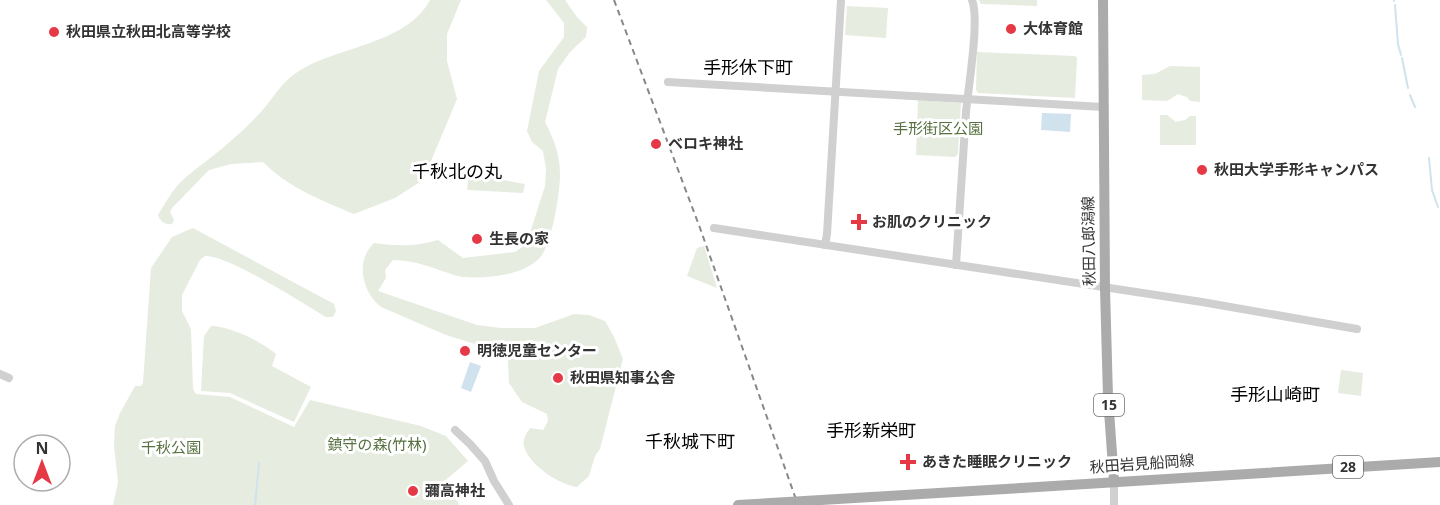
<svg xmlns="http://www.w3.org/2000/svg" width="1440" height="505" viewBox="0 0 1440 505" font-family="'Noto Sans','Noto Sans JP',sans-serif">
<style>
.green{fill:#e6ecdf}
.water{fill:#cfe2ee}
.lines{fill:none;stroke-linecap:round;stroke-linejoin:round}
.stream{stroke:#cfe2ee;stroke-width:2}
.minor{stroke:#d0d0d0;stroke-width:8}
.major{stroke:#ababab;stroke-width:10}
.rail{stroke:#888;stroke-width:2;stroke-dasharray:6 4.5;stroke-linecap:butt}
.major-bridge{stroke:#ababab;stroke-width:10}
.poi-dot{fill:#e63946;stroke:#fff;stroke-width:2}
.labels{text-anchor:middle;stroke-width:6;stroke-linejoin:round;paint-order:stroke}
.shield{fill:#fff;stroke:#707070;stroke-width:1.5}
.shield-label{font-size:14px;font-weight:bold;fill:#333}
.poi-label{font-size:15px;font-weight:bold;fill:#333;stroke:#fff;text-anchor:start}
.park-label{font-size:15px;fill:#56703f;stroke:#fff}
.street-label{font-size:15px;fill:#333;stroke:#fff}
.quarter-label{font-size:18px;fill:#000;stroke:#fff}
</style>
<rect width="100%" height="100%" fill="#fff"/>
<!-- green -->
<g class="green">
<path d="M430,0H461L447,34V61L457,99L423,180L395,198L354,214C321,200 289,188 263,162L231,164L209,170L173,207L170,212L174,220L172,224C166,225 160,222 158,215C164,205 170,194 178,185C187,175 199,167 209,159C227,145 245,129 260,113C276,95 282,80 304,68C344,46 408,42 430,0Z"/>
<path d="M546,0H565L577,17L587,27L586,37L570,52L558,69L545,122C564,158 562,176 555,216C553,225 547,248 542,255C528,275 487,279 464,277C457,277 449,273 442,271C426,265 410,260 393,260L385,270L386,278L378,291L477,325L501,328H535L574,314L589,315L605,321L614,337L623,359L600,449L595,456L589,476L577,487C560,485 531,466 525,449C521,441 526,434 530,428L543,430L548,421L547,414L522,402L509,383L508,360L497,357L488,348L446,335L381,307C362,292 355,261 374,243C399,246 414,247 438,240L463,258L515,252L524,246L530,233L545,186L546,169L543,151L532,142L527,131L539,71L564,37V23Z"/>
<polygon points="979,0 1037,0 1037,6 981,4"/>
<polygon points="847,6 888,8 886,38 845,35"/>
<polygon points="977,52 1075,56 1077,58 1075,98 978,93 976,90"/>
<polygon points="1170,66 1200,67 1200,102 1190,101 1187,97 1178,94 1167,101 1142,100 1142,75 1155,74"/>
<polygon points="918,100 961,103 958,154 955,157 916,155"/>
<polygon points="1160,115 1167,115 1176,122 1185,120 1190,116 1196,116 1196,145 1160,145"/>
<polygon points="469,174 525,184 523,193 467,190"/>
<path d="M193,228L334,304L336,311L333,317H326C303,303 228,255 205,256L200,260L182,295V311L191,329L193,389L196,394L230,397L294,427L310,400L421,426L446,436L468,461L441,484L458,502L459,505H113L118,482L114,446L115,426L120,413L135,386H141L143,383L151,268L172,237Z"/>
<polygon points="704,246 717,288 687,276 697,248"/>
<path d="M211,326C230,326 262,342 276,354L272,366L311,387L294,422L230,393L201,391L204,336Z"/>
<polygon points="1341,370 1363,373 1361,396 1338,393"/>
</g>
<!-- water -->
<g class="water">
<polygon points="1042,113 1071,114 1070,132 1041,130"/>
<polygon points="470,362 481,366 471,392 461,388"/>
</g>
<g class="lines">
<!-- stream -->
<g class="stream">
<polyline points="1394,0 1394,1"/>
<polyline points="1395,5 1398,44 1401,55"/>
<polyline points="1402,58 1408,88"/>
<polyline points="1410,95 1415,107"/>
<polyline points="1429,158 1432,190 1438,207"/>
<polyline points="255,505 259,463"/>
</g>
<!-- minor -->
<g class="minor">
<polyline points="668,82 1103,107"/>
<polyline points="714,228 1202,302 1357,329"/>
<polyline points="825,245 827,234 841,0"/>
<path d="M956,265L966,112C968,89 980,19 972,0"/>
<polyline points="0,374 9,378"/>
<polyline points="455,430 470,444 485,461 494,481 509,505"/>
<polyline points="1114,481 1114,505"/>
</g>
<!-- major -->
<g class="major">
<polyline points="1103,0 1105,289 1108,397 1114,481"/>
<polyline points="1021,488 1440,462"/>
</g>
<!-- rail -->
<polyline class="rail" points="614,0 700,228 798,505"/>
<!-- major-bridge -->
<polyline class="major-bridge" points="738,505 1021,488"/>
</g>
<!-- markers -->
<g class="poi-dot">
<circle cx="1011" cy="29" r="6"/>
<circle cx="54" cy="32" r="6"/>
<circle cx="656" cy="144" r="6"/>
<circle cx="1202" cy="170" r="6"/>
<path d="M856 213h6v6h6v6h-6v6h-6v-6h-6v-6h6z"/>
<circle cx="477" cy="239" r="6"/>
<circle cx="465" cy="351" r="6"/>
<circle cx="558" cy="378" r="6"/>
<path d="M905 453h6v6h6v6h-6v6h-6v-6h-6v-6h6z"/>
<circle cx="413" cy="491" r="6"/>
</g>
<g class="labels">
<!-- shield labels -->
<g class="shield">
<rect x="1094" y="394" width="30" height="22" rx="4.5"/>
<rect x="1333" y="456" width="30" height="22" rx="4.5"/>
</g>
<g class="shield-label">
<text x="1109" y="410">15</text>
<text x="1348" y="472">28</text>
</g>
<!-- poi labels -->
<g class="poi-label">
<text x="1023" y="34">大体育館</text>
<text x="66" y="37">秋田県立秋田北高等学校</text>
<text x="668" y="149">ベロキ神社</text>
<text x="1214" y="175">秋田大学手形キャンパス</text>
<text x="872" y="227">お肌のクリニック</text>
<text x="489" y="244">生長の家</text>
<text x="477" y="356">明徳児童センター</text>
<text x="570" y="383">秋田県知事公舎</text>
<text x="922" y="467">あきた睡眠クリニック</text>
<text x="425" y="496">彌高神社</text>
</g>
<!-- park labels -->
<g class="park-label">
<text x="938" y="134">手形街区公園</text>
<text x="377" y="450">鎮守の森(竹林)</text>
<text x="171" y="453">千秋公園</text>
</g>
<!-- street labels -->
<g class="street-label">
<text transform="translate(1089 241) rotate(-91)" y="5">秋田八郎潟線</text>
<text transform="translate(1142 464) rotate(-4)" y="5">秋田岩見船岡線</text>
</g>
<!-- quarter labels -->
<g class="quarter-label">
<text x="748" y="74">手形休下町</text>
<text x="457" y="178">千秋北の丸</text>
<text x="1275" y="401">手形山崎町</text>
<text x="871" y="437">手形新栄町</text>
<text x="690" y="448">千秋城下町</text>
</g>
</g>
<!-- north arrow -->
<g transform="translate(42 463)"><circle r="28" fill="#ffffff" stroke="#adadad" stroke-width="1.5"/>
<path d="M0-4.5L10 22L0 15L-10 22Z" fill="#e63946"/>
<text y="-9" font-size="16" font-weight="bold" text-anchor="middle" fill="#333333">N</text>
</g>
</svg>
